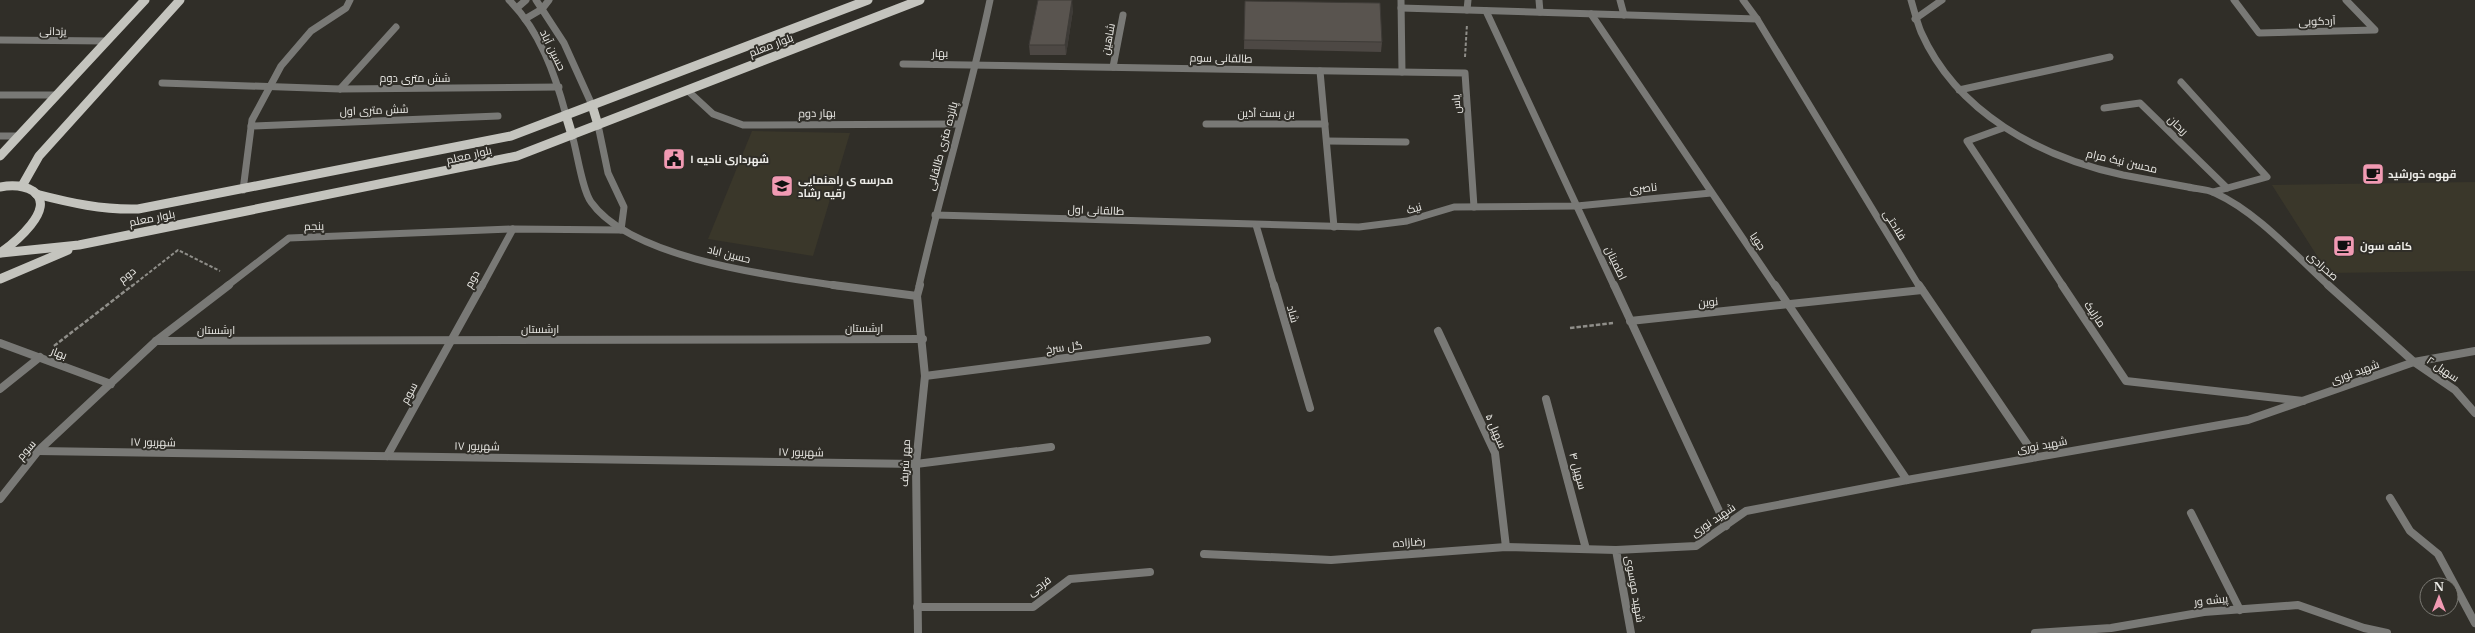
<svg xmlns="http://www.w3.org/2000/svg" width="2475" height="633" viewBox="0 0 2475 633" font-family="'Libre Baskerville',Cairo,serif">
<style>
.built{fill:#3a372a}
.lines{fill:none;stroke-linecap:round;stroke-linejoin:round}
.path-far1{stroke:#8f8e89;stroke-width:2;stroke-dasharray:3.5 2;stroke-linecap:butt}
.path{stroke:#8f8e89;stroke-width:2.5;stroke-dasharray:4.5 2;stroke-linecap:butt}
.service-far1{stroke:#797976;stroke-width:7}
.service{stroke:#797976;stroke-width:8}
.minor-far1{stroke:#797976;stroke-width:7}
.minor{stroke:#797976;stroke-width:8}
.tertiary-far1{stroke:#797976;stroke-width:7}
.tertiary{stroke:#797976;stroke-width:8}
.primary{stroke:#c4c4be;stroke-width:9}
.wall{fill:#4d4844}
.shaded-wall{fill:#3e3b37}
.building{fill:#59544f;stroke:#3e3b37}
.labels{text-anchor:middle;stroke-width:4;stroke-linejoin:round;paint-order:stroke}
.street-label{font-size:11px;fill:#ecebe7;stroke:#302e28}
.poi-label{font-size:11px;font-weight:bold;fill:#ecebe7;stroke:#302e28;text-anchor:start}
</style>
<rect width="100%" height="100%" fill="#302e28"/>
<!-- built -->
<g class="built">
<polygon points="752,131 850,133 813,256 708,239"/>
<polygon points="2475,182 2475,271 2328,273 2272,185"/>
</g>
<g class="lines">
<!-- path-far1 -->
<g class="path-far1">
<polyline points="1465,57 1467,24"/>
<polyline points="132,286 178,250 220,271"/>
</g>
<!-- path -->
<g class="path">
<polyline points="1570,328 1613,323"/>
<polyline points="54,346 133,285"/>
</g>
<!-- service-far1 -->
<polyline class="service-far1" points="2003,128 1967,141 2063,286"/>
<!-- service -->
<g class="service">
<polyline points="2062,285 2126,381 2303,401"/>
<polyline points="1438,331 1495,453 1506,547"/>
<polyline points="1546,399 1586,549"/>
<polyline points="1204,554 1331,560 1506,547 1616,550"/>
</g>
<!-- minor-far1 -->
<g class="minor-far1">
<polyline points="1401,0 1402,72"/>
<polyline points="1539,0 1540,12"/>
<polyline points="1620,0 1624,15"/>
<polyline points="1743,0 1757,19 1919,286"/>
<path d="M1911,0C1914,10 1917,22 1921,32C1957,113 2040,157 2123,175C2144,179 2166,183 2188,187C2196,189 2207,189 2215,193C2257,212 2295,255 2329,286"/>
<polyline points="2234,0 2259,33 2375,30 2346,0"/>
<polyline points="1401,8 1757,19"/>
<polyline points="1467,10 1468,0"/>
<polyline points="1486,11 1614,286"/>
<polyline points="1591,14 1775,286"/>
<polyline points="1915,19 1942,0"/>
<polyline points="0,40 107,41"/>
<polyline points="903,64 1465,73 1474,207"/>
<polyline points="1113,67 1123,15"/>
<polyline points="1320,71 1334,227"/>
<polyline points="2181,82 2267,177 2213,192"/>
<polyline points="162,83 340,89 559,87"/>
<polyline points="340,89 396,27"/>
<polyline points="687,90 713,114 743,125 959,124"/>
<polyline points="1959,90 2110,57"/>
<polyline points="0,95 57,95"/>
<polyline points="2104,108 2140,103 2227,188"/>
<polyline points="1206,124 1325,124"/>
<polyline points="251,126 498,116"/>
<polyline points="0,136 19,136"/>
<polyline points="1327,141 1406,142"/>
<polyline points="243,190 252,120 281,66 311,31 346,8 350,0"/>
<polyline points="935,215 1359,227 1407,221 1454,207 1577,206 1711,193"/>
<polyline points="1256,225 1274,286"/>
<polyline points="227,286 289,238 513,229 621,230"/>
<polyline points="482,286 513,229"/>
</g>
<!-- minor -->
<g class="minor">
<polyline points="1274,285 1310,408"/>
<polyline points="1614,285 1726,526"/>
<polyline points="1775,285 1907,480"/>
<polyline points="1919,285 2036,457"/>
<polyline points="2328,285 2414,362 2455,390 2475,413"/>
<polyline points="1630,321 1922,290"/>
<polyline points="156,341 923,339"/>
<polyline points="0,343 111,384"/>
<polyline points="925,376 1207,340"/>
<polyline points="0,389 40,357"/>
<polyline points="38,451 916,464 1051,447"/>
<polyline points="387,456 482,285"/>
<polyline points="2390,498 2410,531 2438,554 2475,623"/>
<polyline points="0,499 38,451 156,341 229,285"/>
<polyline points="2191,513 2240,610"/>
<polyline points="917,607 1033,607 1070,579 1150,572"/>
<polyline points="1631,633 1616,550 1696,546 1746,511 1907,480 2248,420 2414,362 2475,351"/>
<polyline points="2035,633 2111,628 2204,612 2298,605 2364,628 2387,633"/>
</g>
<!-- tertiary-far1 -->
<g class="tertiary-far1">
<path d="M509,0C540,31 555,74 566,115"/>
<polyline points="536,0 564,43 592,105"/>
<polyline points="518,7 526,0"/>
<polyline points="525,19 542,9 549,0"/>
<polyline points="598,125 608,173 624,207 621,230"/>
<path d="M572,135C577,151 582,190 591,202C631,259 774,276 840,286"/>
<path d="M919,286C941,190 970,96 990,0"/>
</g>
<!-- tertiary -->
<g class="tertiary">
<polyline points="833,285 917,296"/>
<polyline points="918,633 916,464 925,376 917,296 920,285"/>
</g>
<!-- primary -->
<g class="primary">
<polyline points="592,105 598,125"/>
<polyline points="566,115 572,135"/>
<polyline points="0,156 145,0"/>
<polyline points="22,186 39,156 180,0"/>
<path d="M0,187C11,185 23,185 33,191C58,208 13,244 0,253"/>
<path d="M36,194C71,203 102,210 138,209L511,136L868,0"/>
<polyline points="1,253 79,245 517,156 920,0"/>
<polyline points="0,279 68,250"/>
</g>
</g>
<!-- wall -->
<g class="wall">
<polygon points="1245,1 1382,42 1381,52 1244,49"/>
<polygon points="1073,10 1066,55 1030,55 1029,45"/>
</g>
<!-- shaded-wall -->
<polygon class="shaded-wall" points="1072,0 1073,10 1066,55 1065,45"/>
<!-- building -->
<g class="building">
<polygon points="1038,0 1072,0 1065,45 1029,45"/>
<polygon points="1245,1 1380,3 1382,42 1244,40"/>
</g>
<!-- icons -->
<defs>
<g id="civic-square" transform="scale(1.15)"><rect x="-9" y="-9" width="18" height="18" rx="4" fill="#f19ab3" stroke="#302e28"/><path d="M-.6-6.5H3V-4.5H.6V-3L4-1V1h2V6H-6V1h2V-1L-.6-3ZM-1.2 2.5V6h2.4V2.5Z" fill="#111"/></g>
<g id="cafe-square" transform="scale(1.15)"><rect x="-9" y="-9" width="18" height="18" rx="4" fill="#f19ab3" stroke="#302e28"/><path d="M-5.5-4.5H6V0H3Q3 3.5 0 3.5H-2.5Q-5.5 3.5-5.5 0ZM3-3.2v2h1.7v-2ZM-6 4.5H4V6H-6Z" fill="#111"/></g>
<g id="school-square" transform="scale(1.15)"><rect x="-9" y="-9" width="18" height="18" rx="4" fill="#f19ab3" stroke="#302e28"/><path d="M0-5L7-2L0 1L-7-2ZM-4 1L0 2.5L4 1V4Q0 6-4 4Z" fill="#111"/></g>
</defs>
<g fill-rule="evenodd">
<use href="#civic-square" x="674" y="159"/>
<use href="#cafe-square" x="2373" y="174"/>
<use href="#school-square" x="782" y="186"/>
<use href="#cafe-square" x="2344" y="246"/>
</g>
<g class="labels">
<!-- street labels -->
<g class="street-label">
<text transform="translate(2317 21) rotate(-2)" y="4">آردکوبی</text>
<text transform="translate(53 31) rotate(1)" y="4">یزدانی</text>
<text transform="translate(1108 39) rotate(-79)" y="4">شاهین</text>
<text transform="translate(771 45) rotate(-21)" y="4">بلوار معلم</text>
<text transform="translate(553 50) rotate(64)" y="4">حسین آباد</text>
<text x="940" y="57">بهار</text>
<text transform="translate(1221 58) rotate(1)" y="4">طالقانی سوم</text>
<text x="415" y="82">شش متری دوم</text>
<text transform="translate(1456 104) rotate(-94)" y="4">یاس</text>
<text transform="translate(374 110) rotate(-2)" y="4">شش متری اول</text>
<text transform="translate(817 113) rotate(-1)" y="4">بهار دوم</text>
<text x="1266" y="117">بن بست آذین</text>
<text transform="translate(2178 125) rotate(44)" y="4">ریحان</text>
<text transform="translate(942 146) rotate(-75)" y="4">پانزده متری طالقانی</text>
<text transform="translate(469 155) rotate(-13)" y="4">بلوار معلم</text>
<text transform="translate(2122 161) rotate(13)" y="4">محسن نیک مرام</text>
<text transform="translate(1643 188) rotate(-6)" y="4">ناصری</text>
<text transform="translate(1414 208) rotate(-16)" y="4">نیک</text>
<text transform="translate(1096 210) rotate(2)" y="4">طالقانی اول</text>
<text transform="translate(152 218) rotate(-11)" y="4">بلوار معلم</text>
<text transform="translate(1895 225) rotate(58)" y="4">فلاحتی</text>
<text transform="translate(314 226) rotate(-2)" y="4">پنجم</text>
<text transform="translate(1758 241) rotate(56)" y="4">جویا</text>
<text transform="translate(729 254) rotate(14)" y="4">حسین اباد</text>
<text transform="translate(1616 263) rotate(65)" y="4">اطمینان</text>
<text transform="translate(2323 266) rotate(42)" y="4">صحرادی</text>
<text transform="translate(127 275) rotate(-38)" y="4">دوم</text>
<text transform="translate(472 279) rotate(-60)" y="4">دوم</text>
<text transform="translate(1708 302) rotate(-6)" y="4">نوین</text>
<text transform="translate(1293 314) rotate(74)" y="4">شاد</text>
<text transform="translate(2095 314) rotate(56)" y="4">مارلیک</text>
<text x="864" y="332">ارشستان</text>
<text x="540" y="333">ارشستان</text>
<text x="216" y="334">ارشستان</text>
<text transform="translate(1064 347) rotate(-7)" y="4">گل سرخ</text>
<text transform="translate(59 353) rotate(21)" y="4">بهار</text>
<text transform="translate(2443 369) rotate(34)" y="4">سهیل ۲</text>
<text transform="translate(2355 372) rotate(-20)" y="4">شهید نوری</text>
<text transform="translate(409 393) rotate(-62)" y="4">سوم</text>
<text transform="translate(1496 431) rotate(67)" y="4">سهیل ۵</text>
<text transform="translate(153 442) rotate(1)" y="4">۱۷ شهریور</text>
<text transform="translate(2042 445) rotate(-10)" y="4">شهید نوری</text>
<text transform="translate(477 446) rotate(1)" y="4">۱۷ شهریور</text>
<text transform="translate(26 450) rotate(-49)" y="4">سوم</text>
<text transform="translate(801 452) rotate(1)" y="4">۱۷ شهریور</text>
<text transform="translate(905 463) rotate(-87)" y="4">مهر شریف</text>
<text transform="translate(1578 471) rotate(75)" y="4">سهیل ۴</text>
<text transform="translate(1713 520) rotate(-34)" y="4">شهید نوری</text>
<text transform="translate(1409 542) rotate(-4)" y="4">رضازاده</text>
<text transform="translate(1039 586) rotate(-36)" y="4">فرجی</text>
<text transform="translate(1635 589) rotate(80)" y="4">شهید موسوی</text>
<text transform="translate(2211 600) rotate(-6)" y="4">پیشه ور</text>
</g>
<!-- poi labels -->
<g class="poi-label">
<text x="690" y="163">شهرداری ناحیه ۱</text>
<text x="2388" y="178">قهوه خورشید</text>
<text x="798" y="184">مدرسه ی راهنمایی<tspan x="798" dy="13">رقیه رشاد</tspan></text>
<text x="2360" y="250">کافه سون</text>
</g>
</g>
<!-- north arrow -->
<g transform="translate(2439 597)"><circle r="19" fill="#302e28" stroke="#7b7a74"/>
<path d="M0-3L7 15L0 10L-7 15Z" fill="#f19ab3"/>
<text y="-6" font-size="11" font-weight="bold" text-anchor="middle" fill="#ecebe7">N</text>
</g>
</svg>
